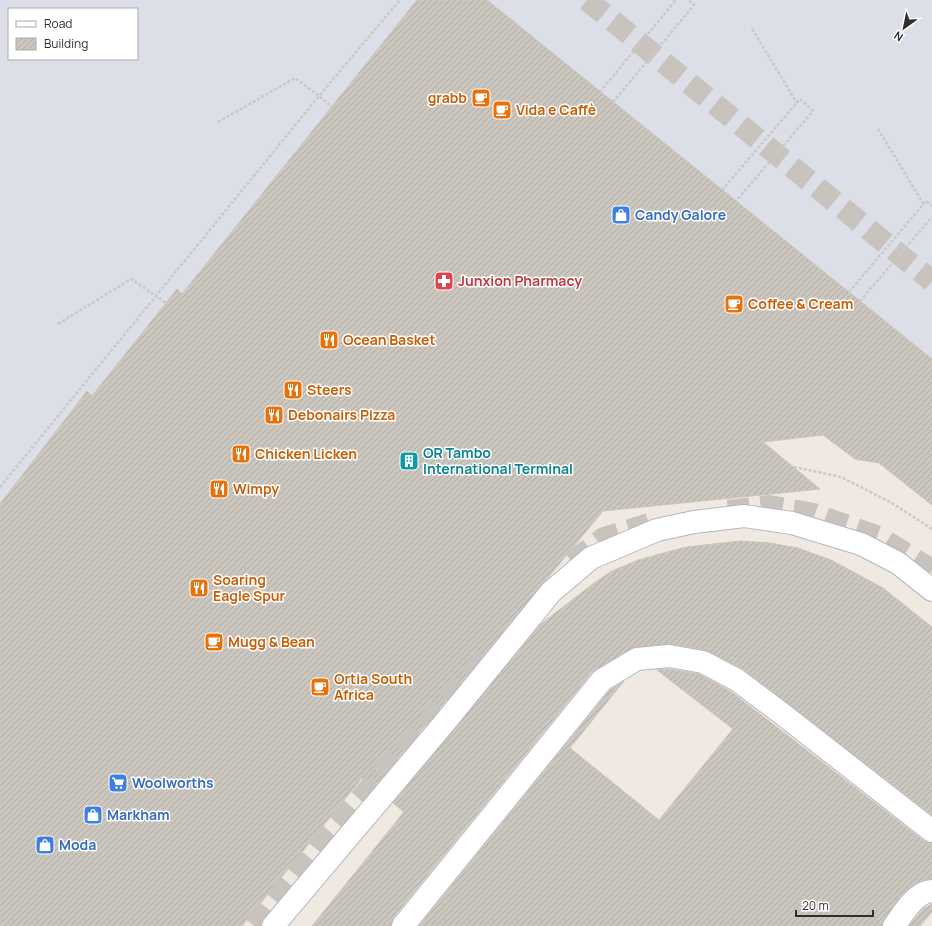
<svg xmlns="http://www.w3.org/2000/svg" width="932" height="926" viewBox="0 0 932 926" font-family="Manrope,sans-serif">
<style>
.airport{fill:#dcdee8;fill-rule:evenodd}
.building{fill:url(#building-hatch);stroke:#cbc5ba}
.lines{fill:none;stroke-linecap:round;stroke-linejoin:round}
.minor-tunnel{stroke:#c8c4bd;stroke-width:22;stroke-dasharray:22 11;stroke-linecap:butt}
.minor-casing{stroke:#b4b7c1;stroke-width:24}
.path{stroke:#c9c9c9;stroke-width:2.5;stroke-dasharray:3 2;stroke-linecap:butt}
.minor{stroke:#fff;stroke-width:22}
.path-bridge{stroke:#c9c9c9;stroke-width:2.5;stroke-dasharray:3 2;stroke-linecap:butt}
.labels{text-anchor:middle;stroke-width:3;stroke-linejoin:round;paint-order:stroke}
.food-label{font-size:14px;font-weight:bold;fill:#c56008;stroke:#fff;text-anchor:start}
.shop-label{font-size:14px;font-weight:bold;fill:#366cbe;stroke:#fff;text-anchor:start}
.health-label{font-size:14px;font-weight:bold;fill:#be3a42;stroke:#fff;text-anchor:start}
.culture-label{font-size:14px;font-weight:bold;fill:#0d838f;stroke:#fff;text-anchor:start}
</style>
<defs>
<pattern id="building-hatch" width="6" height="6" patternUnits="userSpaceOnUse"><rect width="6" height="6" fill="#cbc7bf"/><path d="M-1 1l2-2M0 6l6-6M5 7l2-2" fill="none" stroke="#afaba4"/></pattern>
</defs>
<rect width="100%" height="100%" fill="#efe9e1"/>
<!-- airport -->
<path class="airport" d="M0,0H932V505L879,463L855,459L823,435L764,442L820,489L603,511L377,790L362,778L0,926ZM9,9H137V59H9Z"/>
<!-- building -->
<g class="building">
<polygon points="417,0 487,0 932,359 932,505 879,463 855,459 823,435 763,442 820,489 603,511 374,787 362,778 242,926 0,926 0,504 87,391 92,396 177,289 182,294"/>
<polygon points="740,541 770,543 798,548 831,560 883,588 932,627 932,815 743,669 705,650 671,644 636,647 592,672 393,918 391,926 312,926 404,812 393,803 541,624 594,583 612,571 638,560 686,547"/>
<polygon points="668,669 699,674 730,691 924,841 932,843 932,879 920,881 906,891 884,919 882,926 419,926 610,690 624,681 570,748 659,820 733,729 657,670"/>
<polygon points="932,904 932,912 920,926 909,926 923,909"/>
</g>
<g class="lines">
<!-- minor-tunnel -->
<g class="minor-tunnel">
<polyline points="587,0 932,281"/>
<polyline points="728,511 769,506 814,514 879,537 932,570"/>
<polyline points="572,562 604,538 649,524"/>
<polyline points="254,926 323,841 489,653"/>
</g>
<!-- minor casing -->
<g class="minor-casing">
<g id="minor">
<polyline points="273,926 446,721 551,592 591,558 657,530 694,522 744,516 792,523 861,544 898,563 932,590"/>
<polyline points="403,926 602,680 637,659 669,656 703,662 737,680 781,713 932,831"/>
<path d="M894,926C903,914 915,892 932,891"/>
</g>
</g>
<!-- path -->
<g class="path">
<polyline points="674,0 675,2"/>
<polyline points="752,29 797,103"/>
<polyline points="218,122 295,78 319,96 400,0"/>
<polyline points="878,129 924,205"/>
<polyline points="58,324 131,279 156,296 319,96 332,107"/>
<polyline points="794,467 841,477 892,503 932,529"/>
<polyline points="0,487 156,296 166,303"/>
<polyline points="0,503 1,503"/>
</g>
<!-- minor -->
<use href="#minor" class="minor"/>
<!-- path-bridge -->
<g class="path-bridge">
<polyline points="600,92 676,0"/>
<polyline points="613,102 694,5 688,0"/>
<polyline points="722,190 800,99 813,111 736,201"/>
<polyline points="849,292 926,201 932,206"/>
<polyline points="860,301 932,217"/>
</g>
</g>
<!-- icons -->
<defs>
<g id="cafe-square" transform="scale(1)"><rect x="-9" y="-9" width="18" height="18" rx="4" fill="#e8710a" stroke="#fff"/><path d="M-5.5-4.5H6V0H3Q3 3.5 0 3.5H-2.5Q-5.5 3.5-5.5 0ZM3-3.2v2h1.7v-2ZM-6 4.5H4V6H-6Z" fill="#fff"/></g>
<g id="shop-square" transform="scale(1)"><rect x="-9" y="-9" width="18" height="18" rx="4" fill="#3f7fe0" stroke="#fff"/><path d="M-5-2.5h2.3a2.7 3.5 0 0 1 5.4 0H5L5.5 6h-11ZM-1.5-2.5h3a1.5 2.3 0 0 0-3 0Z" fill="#fff"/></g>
<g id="pharmacy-square" transform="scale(1)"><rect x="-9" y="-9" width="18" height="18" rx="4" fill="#e0444e" stroke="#fff"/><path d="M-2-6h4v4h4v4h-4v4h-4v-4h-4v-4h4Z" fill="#fff"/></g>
<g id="restaurant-square" transform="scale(1)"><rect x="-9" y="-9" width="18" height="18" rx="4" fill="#e8710a" stroke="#fff"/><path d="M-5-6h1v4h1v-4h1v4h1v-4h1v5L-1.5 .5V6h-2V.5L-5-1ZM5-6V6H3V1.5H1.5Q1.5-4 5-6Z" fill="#fff"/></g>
<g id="building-square" transform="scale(1)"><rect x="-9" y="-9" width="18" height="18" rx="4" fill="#0f9aa8" stroke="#fff"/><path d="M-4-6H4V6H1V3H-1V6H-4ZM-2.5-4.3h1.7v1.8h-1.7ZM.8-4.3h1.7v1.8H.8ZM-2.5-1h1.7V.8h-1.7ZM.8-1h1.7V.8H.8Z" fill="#fff"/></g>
<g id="supermarket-square" transform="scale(1)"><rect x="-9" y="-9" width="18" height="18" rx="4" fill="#3f7fe0" stroke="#fff"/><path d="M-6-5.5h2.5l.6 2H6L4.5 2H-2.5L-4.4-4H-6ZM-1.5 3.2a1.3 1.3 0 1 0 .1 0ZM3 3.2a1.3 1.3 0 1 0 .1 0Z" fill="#fff"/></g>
</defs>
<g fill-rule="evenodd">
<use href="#cafe-square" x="481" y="98"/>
<use href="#cafe-square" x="502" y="110"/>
<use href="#shop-square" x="621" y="215"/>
<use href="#pharmacy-square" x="444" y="281"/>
<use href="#cafe-square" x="734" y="304"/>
<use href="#restaurant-square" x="329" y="340"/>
<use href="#restaurant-square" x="293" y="390"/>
<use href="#restaurant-square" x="274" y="415"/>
<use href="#restaurant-square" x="241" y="454"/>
<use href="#building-square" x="409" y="461"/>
<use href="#restaurant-square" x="219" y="489"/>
<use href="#restaurant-square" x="199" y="588"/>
<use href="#cafe-square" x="214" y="642"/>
<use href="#cafe-square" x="320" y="687"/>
<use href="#supermarket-square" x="118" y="783"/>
<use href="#shop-square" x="93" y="815"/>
<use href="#shop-square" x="45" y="845"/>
</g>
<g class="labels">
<!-- food labels -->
<g class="food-label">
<text x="467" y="103" text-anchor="end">grabb</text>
<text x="516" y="115">Vida e Caffè</text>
<text x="748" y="309">Coffee &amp; Cream</text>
<text x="343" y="345">Ocean Basket</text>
<text x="307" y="395">Steers</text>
<text x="288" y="420">Debonairs Pizza</text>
<text x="255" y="459">Chicken Licken</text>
<text x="233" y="494">Wimpy</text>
<text x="213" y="585">Soaring<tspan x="213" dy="16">Eagle Spur</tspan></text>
<text x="228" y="647">Mugg &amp; Bean</text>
<text x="334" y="684">Ortia South<tspan x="334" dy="16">Africa</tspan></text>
</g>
<!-- shop labels -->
<g class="shop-label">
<text x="635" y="220">Candy Galore</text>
<text x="132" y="788">Woolworths</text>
<text x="107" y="820">Markham</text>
<text x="59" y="850">Moda</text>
</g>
<!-- health labels -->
<g class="health-label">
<text x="458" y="286">Junxion Pharmacy</text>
</g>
<!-- culture labels -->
<g class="culture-label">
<text x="423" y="458">OR Tambo<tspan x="423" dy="16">International Terminal</tspan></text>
</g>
</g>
<!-- legend -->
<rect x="8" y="8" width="130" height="52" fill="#ffffff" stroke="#ababab"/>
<rect x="16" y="21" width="20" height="6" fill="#ffffff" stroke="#ababab"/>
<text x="44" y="28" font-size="12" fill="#2e2e2e">Road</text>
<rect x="16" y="38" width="20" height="12" fill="url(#building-hatch)" stroke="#ababab"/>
<text x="44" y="48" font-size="12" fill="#2e2e2e">Building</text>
<!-- north arrow -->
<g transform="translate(904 28) rotate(213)" stroke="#ffffff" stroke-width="3" paint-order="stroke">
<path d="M0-3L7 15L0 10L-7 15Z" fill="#2e2e2e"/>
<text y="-6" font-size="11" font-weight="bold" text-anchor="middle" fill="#2e2e2e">N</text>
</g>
<!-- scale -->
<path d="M796 910v6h77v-6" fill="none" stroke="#2e2e2e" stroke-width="2"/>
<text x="802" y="910" font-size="12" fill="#2e2e2e" stroke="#ffffff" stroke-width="3" paint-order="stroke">20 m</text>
</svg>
